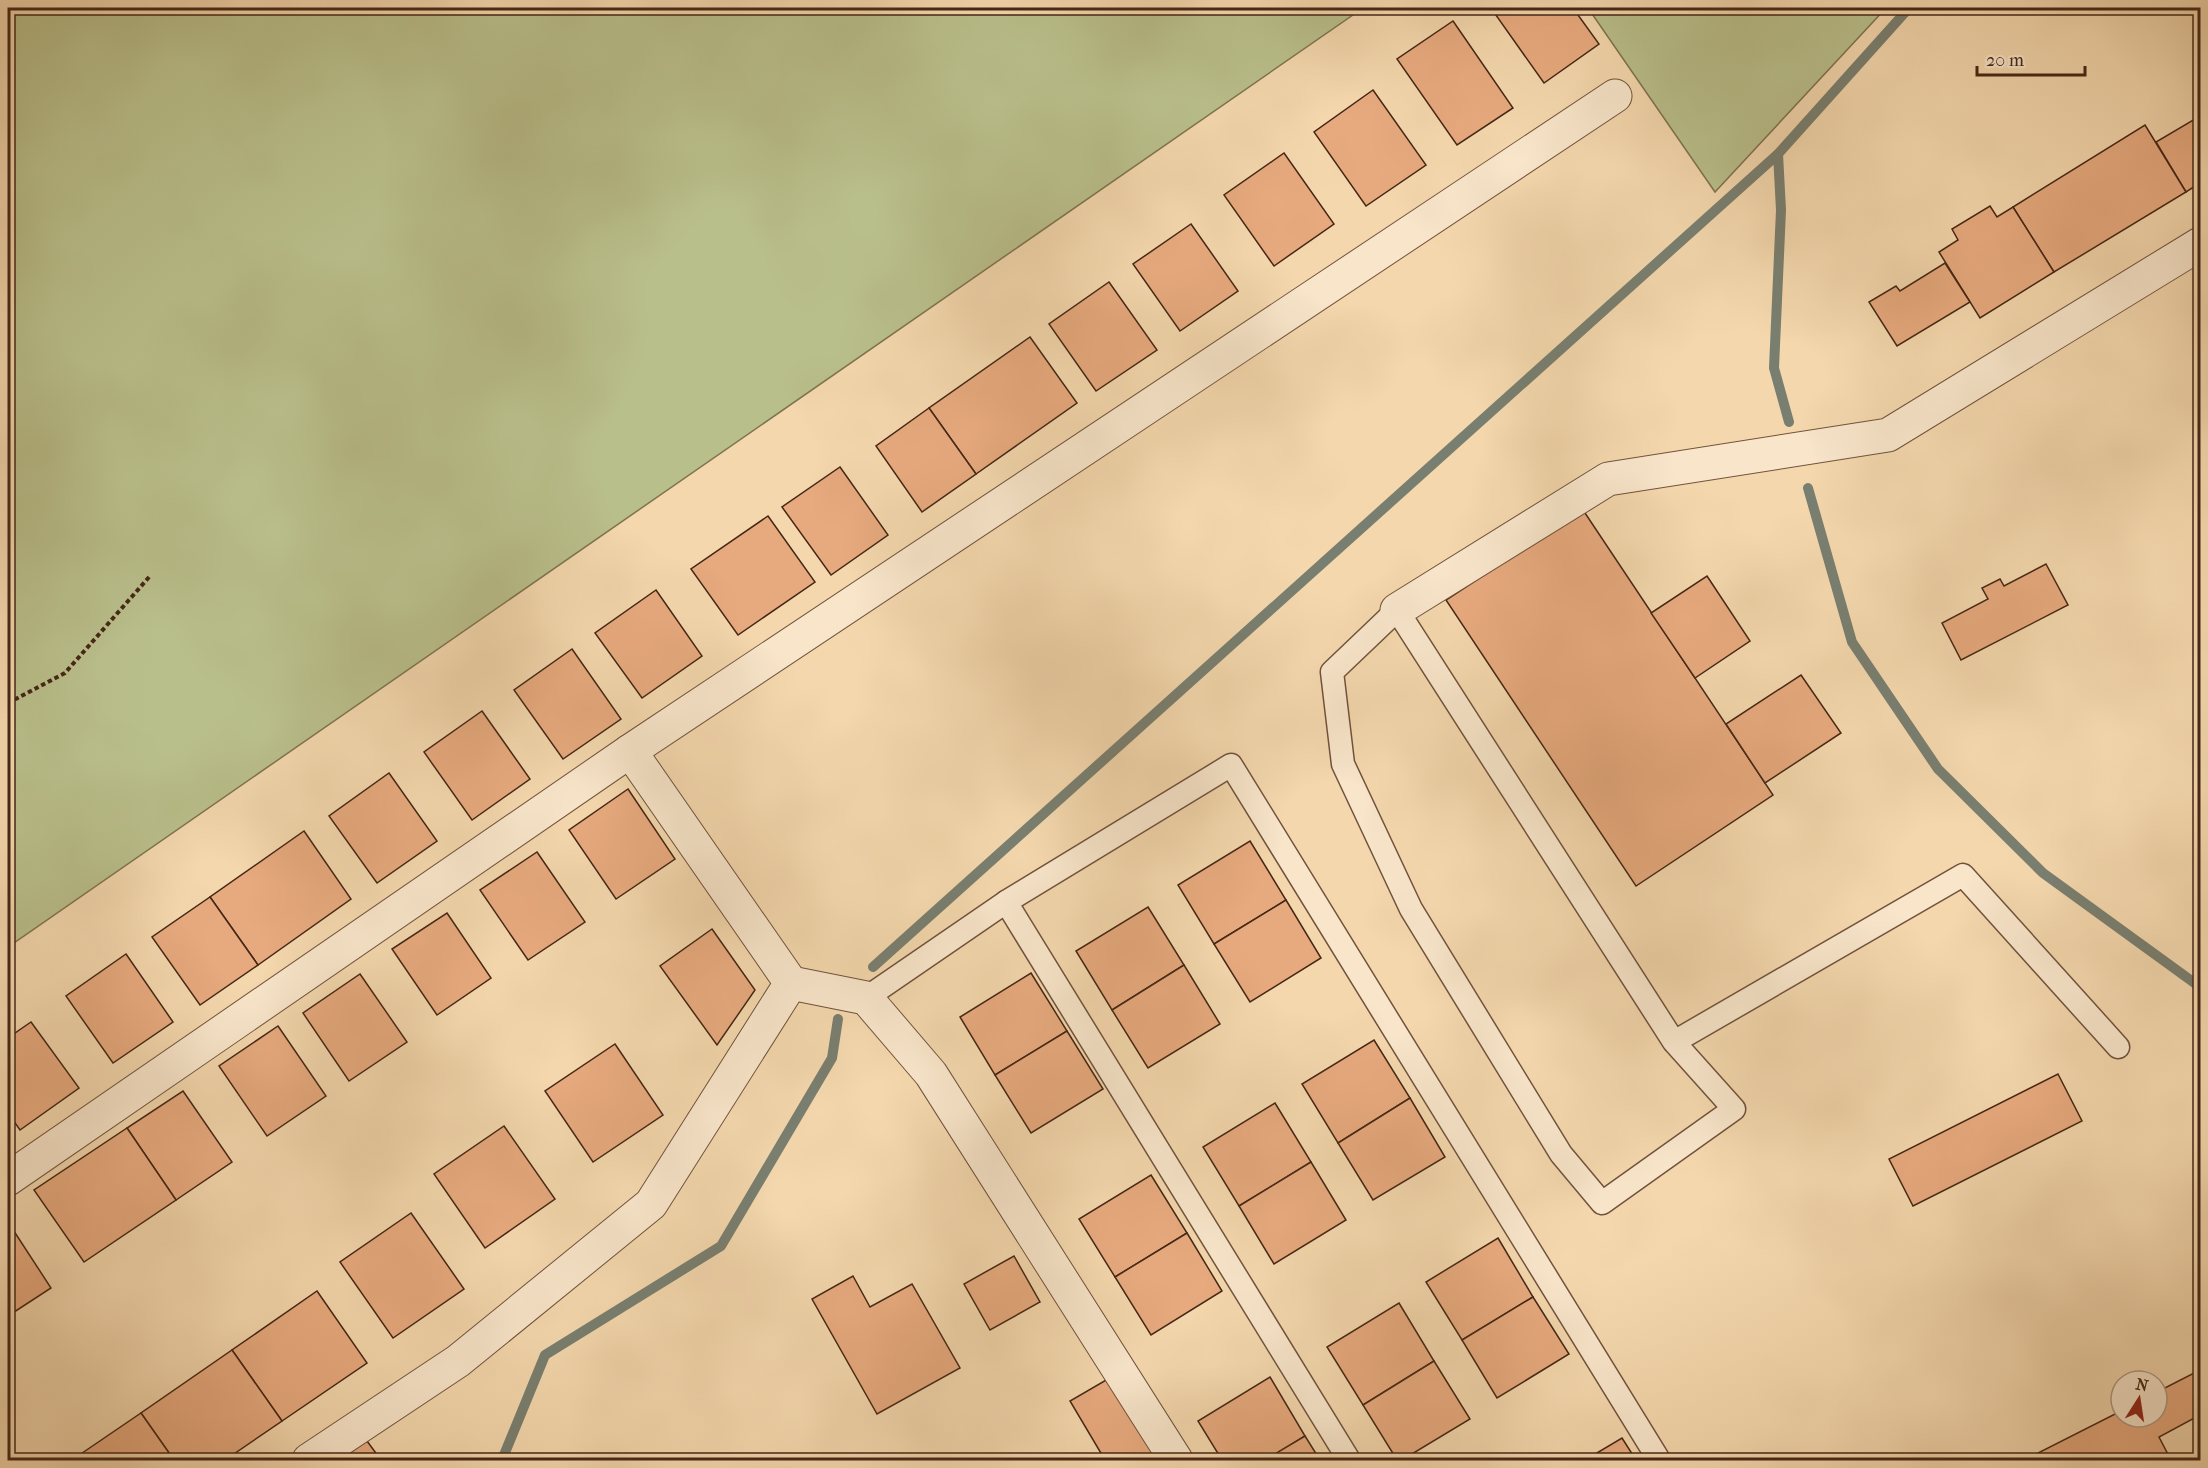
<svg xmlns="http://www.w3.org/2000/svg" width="2208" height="1468" viewBox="0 0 2208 1468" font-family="'IM FELL French Canon',serif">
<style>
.green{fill:#b9bf8b;stroke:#7f7350;stroke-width:1.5}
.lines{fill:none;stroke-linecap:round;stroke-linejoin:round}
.stream{stroke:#797f70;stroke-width:10}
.building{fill:#e7aa7e;stroke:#452716;stroke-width:1.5}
.lane-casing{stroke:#71533c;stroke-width:25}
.street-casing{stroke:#71533c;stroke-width:35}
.path{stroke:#452716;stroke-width:4;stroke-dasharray:4.5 3;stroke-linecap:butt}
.lane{stroke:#f8e5ca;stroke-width:22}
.street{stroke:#f8e5ca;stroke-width:33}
</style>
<rect width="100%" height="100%" fill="#f4d7ad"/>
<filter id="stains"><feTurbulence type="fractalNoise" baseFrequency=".00333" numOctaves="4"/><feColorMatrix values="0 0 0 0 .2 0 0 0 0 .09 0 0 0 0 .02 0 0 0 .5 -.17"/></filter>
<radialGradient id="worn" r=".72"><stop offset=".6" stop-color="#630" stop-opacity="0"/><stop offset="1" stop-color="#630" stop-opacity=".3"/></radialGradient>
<!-- green -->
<g class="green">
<polygon points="8,8 1363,8 8,947"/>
<polygon points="1588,8 1886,8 1715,192"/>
</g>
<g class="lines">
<!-- stream -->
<g class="stream">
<polyline points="1778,154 1781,210 1774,368 1789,422"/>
<polyline points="1808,488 1852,642 1938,769 2043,873 2200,987"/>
<polyline points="873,967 1778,154 1909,8"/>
<polyline points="502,1460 545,1355 721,1246 832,1058 838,1019"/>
</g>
</g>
<!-- building -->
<g class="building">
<polygon points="1497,8 1573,8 1599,44 1544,83 1493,11"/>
<polygon points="1453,21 1513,108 1457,145 1397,59"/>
<polygon points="1373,90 1426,165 1366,206 1314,132"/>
<polygon points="2200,116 2200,183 2186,192 2156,142"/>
<polygon points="2145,125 2186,192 2054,272 2013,207"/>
<polygon points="1284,153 1334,224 1274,266 1224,195"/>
<polygon points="1990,206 1997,217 2013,207 2054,272 1980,318 1939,252 1958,240 1952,229"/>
<polygon points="1191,224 1238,291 1180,331 1133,264"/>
<polygon points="1945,263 1970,302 1897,346 1869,302 1896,286 1900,291"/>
<polygon points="1109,282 1157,350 1096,391 1049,324"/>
<polygon points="1030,337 1077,403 976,474 929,408"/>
<polygon points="929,408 976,474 922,512 876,446"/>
<polygon points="840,467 888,535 831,575 782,507"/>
<polygon points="1583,510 1773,795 1636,886 1446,600"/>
<polygon points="768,516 815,582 738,635 691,569"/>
<polygon points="2046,564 2068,605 1961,660 1942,623 1988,599 1982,588 2000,579 2004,586"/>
<polygon points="1707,576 1750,641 1695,678 1651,613"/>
<polygon points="656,590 702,656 642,698 595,633"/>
<polygon points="572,649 621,719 563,759 514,690"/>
<polygon points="1801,675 1841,733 1765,783 1726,724"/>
<polygon points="482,711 530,779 472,820 424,752"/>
<polygon points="389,773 437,841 377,883 329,816"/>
<polygon points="628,789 675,859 616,899 569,830"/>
<polygon points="304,831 351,899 258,965 210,897"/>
<polygon points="1250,841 1286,900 1214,944 1178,885"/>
<polygon points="537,852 585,922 528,960 480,890"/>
<polygon points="210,897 258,965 200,1005 152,937"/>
<polygon points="1286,900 1321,958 1250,1002 1214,944"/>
<polygon points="1148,907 1184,965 1112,1010 1076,951"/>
<polygon points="447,913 491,978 437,1015 392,949"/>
<polygon points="712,929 755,990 717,1045 660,966"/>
<polygon points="126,954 173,1022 113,1063 66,996"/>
<polygon points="1184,965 1220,1024 1148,1068 1112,1010"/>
<polygon points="1031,973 1067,1031 995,1075 960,1017"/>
<polygon points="360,974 407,1042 349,1081 303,1013"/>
<polygon points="31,1022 79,1088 20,1130 8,1113 8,1038"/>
<polygon points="278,1026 326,1096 267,1136 219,1066"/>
<polygon points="1067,1031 1103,1089 1031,1133 995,1075"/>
<polygon points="1374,1040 1410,1098 1338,1143 1302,1084"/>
<polygon points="615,1044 663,1115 593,1162 545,1091"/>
<polygon points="2058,1074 2082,1121 1913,1206 1889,1159"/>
<polygon points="183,1091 232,1162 176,1200 127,1128"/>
<polygon points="1410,1098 1445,1157 1373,1200 1338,1143"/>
<polygon points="1275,1103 1311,1162 1239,1206 1203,1147"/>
<polygon points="504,1126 555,1199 485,1248 434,1174"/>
<polygon points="127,1128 176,1200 84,1262 34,1190"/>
<polygon points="1311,1162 1346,1220 1274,1264 1239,1206"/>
<polygon points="1151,1175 1187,1233 1115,1277 1079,1219"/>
<polygon points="411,1213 464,1289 393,1338 340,1262"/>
<polygon points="8,1222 51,1288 8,1316"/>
<polygon points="1187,1233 1222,1291 1151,1335 1115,1277"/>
<polygon points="1498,1238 1533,1297 1462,1340 1426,1282"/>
<polygon points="1014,1256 1040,1302 990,1330 964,1284"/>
<polygon points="853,1276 870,1307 912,1284 960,1368 877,1414 812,1299"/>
<polygon points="317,1291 367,1363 282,1421 232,1350"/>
<polygon points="1533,1297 1569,1354 1497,1398 1462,1340"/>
<polygon points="1399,1303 1434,1361 1363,1405 1327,1347"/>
<polygon points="232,1350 282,1421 225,1460 174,1460 141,1413"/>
<polygon points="1434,1361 1470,1419 1402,1460 1397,1460 1363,1405"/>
<polygon points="2198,1371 2200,1375 2200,1415 2159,1437 2171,1460 2037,1460 2034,1455 2121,1411 2121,1417 2157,1417 2157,1392"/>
<polygon points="1113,1376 1163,1460 1105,1460 1070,1401"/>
<polygon points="1270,1377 1305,1436 1265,1460 1222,1460 1198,1421"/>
<polygon points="141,1413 174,1460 72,1460"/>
<polygon points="1305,1436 1320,1460 1265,1460"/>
<polygon points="1622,1438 1636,1460 1585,1460"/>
<polygon points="367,1441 381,1460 339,1460"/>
</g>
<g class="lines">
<!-- lane casing -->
<g class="lane-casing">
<g id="lane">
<polyline points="1006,902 1349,1460"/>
<polyline points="866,998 1006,902 1231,765 1659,1460"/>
<polyline points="1674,1042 1734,1109 1602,1203 1561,1154 1411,909 1343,764 1332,672 1397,610 1674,1042 1963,875 2118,1047"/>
</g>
</g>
<!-- street casing -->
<g class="street-casing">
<g id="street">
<polyline points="1397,610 1608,479 1888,435 2200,244"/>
<polyline points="791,983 866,998 931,1074 1176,1460"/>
<polyline points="8,1179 630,751 1615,96"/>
<polyline points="309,1460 458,1361 651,1204 791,983 630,751"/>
</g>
</g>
<!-- path -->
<polyline class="path" points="8,703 65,673 150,576"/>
<!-- lane -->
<use href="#lane" class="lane"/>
<!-- street -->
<use href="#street" class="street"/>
</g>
<!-- margin -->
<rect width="2208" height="1468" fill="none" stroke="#f4d7ad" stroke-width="30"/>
<rect x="9" y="9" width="2190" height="1450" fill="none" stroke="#452716" stroke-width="3"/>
<rect x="15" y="15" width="2178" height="1438" fill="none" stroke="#452716" stroke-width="1.5"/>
<!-- north arrow -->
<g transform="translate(2139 1399) rotate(12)"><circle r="28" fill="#f8e5ca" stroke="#b09982" stroke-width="1.5"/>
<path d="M0-4.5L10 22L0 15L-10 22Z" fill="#8f2418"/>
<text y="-9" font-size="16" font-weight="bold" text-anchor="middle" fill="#452716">N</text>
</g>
<!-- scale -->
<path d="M1977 66v9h108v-9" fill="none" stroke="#452716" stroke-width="3"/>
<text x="1986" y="66" font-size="18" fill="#452716" stroke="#f8e5ca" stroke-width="4.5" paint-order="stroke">20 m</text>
<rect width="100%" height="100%" filter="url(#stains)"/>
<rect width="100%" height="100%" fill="url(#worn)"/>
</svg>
